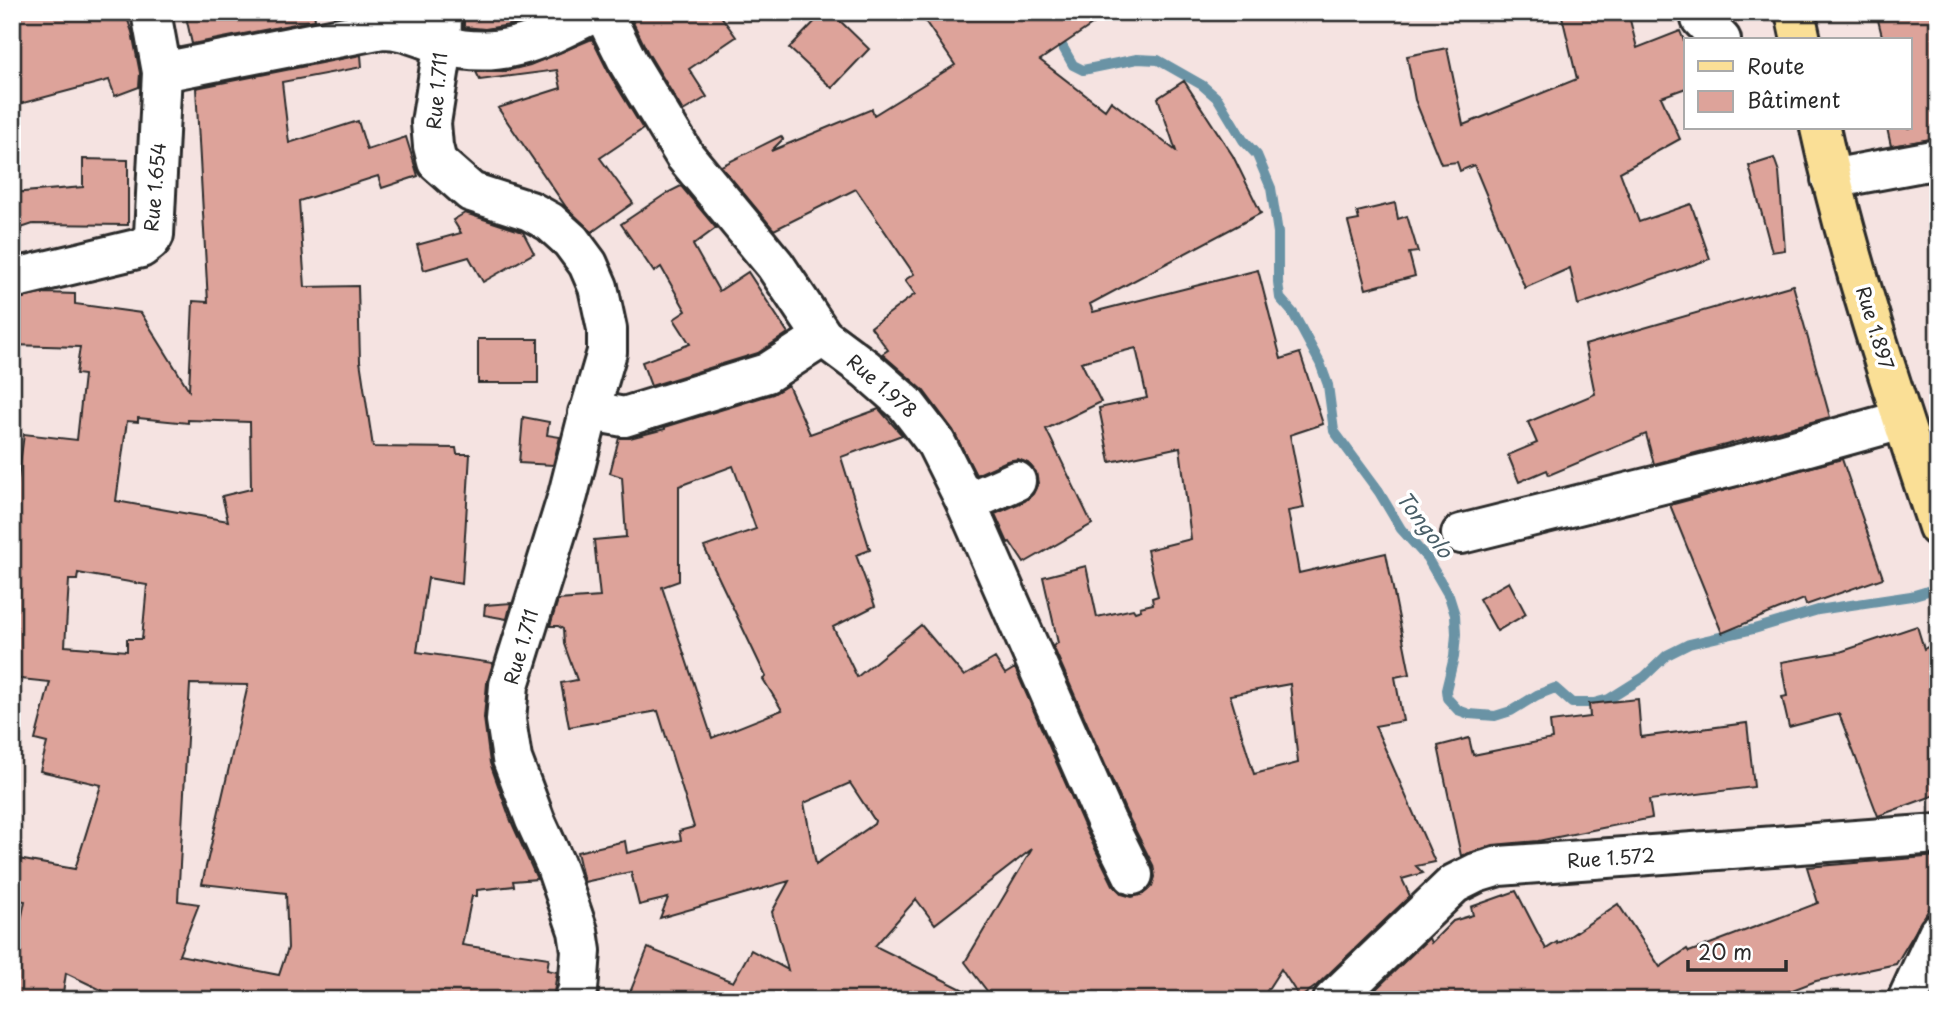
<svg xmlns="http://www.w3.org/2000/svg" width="1950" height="1012" viewBox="0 0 1950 1012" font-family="'Playpen Sans',sans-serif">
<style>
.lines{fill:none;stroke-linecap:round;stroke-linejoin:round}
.stream{stroke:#6a93a5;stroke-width:10}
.building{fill:#dda39a;stroke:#2b2b2b;stroke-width:2;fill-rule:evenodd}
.minor-casing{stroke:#2b2b2b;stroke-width:44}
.major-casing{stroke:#2b2b2b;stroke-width:44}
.minor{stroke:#fff;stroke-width:38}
.major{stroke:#fadf96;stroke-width:38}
.labels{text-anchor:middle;stroke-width:7;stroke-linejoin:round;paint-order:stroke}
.street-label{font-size:19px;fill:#2b2b2b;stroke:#fff}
.water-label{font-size:21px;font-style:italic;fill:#4a5f68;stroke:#fff}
</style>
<rect width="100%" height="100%" fill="#f5e3e1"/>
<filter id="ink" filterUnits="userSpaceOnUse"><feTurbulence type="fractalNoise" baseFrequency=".0143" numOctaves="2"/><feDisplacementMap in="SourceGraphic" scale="14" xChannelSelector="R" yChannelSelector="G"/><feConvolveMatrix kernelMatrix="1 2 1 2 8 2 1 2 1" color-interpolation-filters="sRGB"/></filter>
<g filter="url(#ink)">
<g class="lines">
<!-- stream -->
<polyline class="stream" points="1056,35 1073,65 1083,70 1137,59 1158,60 1202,85 1218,99 1243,140 1257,155 1271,188 1278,233 1278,282 1280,298 1293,313 1320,363 1328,385 1334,431 1379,492 1401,529 1427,558 1449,596 1455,615 1456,634 1454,657 1446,690 1447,698 1458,710 1469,714 1495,716 1511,711 1537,695 1555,688 1572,703 1594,703 1609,699 1644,677 1667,655 1689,644 1754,629 1818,610 1911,596 1938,588"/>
</g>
<!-- building -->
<g class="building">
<polygon points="12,12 125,12 132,32 140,73 139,87 115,96 109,80 12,106"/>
<polygon points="185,12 314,12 315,20 192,44"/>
<polygon points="464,12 546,12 516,24 485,29 464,27"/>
<polygon points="628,12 718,12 736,37 689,69 707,97 683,111 648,53"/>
<path d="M919,12H1111L1040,60L1105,110L1111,101L1176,151L1158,98L1184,81L1233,156L1261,213L1090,304L1093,312L1258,270L1281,359L1300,353L1323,424L1290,435L1304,508L1288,511L1299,573L1386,553L1410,674L1395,677L1403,721L1375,726L1435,862L1416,866L1423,873L1402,879L1410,896L1316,986L1300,998L1281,969L1261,1000H994L965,962L1032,849L935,924L916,899L875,946L984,1000H627L648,948L733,982L751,950L788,970L772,912L789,881L660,918L668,898L639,905L631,872L584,882L577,852L625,841L627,853L681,840L679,831L694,827L658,711L569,727L561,683L577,680L564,644L563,629L558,626H550L558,600L600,597L594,540L626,537L622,477L610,473L619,438H630L665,429V427L773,394L788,385L810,434L879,409L902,435L841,457L870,550L856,555L875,606L833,627L857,677L921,625L964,676L995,658L1005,674L1015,668L1086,830L1113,885L1122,894L1132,897L1143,894L1152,886L1155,877L1153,865L1126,812L1053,646L1058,643L1043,577L1086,566L1097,617L1133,609L1135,612L1141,610L1140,607L1153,604L1152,598L1158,596L1147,550L1191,539L1180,447L1110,462L1099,408L1147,398L1136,348L1081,362L1101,402L1046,429L1092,524L1024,563L1010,542L1008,543L995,514L1025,501L1033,494L1038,483L1036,472L1028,463L1018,459L1007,461L976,475L953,430L923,390L882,354L888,350L871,327L915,294L905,280L914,274L856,189L774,230L721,166L781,136L783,139L771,151L872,109L874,115L955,65ZM733,466L756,529L704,547L766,677L763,679L782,710L712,738L662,587L679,581V486ZM1290,684L1298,763L1254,774L1230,695ZM850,783L875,821L874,824L816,864L804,803Z"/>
<polygon points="1561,12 1628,12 1637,48 1680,31 1686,46 1686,88 1661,97 1680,139 1620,172 1639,222 1691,204 1710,259 1578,305 1570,268 1525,288 1474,165 1460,171 1457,162 1441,164 1415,100 1407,56 1447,48 1463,125 1577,79"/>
<polygon points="1876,12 1938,12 1938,138 1891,146 1887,128 1910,128 1910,40 1883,40"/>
<polygon points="822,14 833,14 869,49 832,88 789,48"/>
<polygon points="592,39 610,75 643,129 600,158 633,203 592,232 566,207 498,108 561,88 557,70 480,80 476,72 506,71 530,65"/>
<path d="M361,55L362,67L282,82L289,143L358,121L367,150L406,137L418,176L382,188L378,176L299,201L305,287L358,286L360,361L373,447L456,448L457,454H470L462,584L428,578L417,652L493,663L487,683L484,718L490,763L511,821L537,879L513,881L514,886L477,890V896H472L462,945L549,958L547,970L557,972L553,1000H122L66,973L62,1000H12V965L25,901L12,899V858L75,869L101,785L40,771L47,743L35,740L50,682L12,678V600H15L18,525L12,524L24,434L77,440L84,375L76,374L80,347L12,345V300L46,293L75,294V304L141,313L189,390L193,301L208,302L196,88ZM138,418L188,423V420L250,422L251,489L222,496L228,521L116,501L127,421L138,422ZM78,573L147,585L142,639H127V651L65,646L69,580H77ZM190,684L248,685L202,884L286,893L288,948L279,975L179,955L199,904L178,901Z"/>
<polygon points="1774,158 1779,172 1785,250 1772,252 1749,166"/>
<polygon points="83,159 128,160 128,225 33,224 12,231 12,193 83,187"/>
<polygon points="681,186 716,228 693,245 719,291 748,272 788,333 758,353 651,386 642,362 690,344 674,319 686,311 661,267 654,272 621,224 667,193"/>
<polygon points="1395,203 1398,219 1407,216 1418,252 1409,253 1415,276 1366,289 1348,222 1359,220 1357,212"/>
<polygon points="465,213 523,232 534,253 483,282 469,257 424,270 417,245 461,233 453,220"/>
<polygon points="1793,285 1830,417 1654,464 1646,434 1549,475 1547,470 1519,482 1508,455 1537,443 1528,422 1595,394 1585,345"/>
<rect x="478" y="339" width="60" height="44"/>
<polygon points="523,417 549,422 547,435 560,437 553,465 519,463"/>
<polygon points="1842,459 1883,578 1806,605 1804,599 1722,633 1670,505"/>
<polygon points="1509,582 1526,614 1497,631 1479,599"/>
<polygon points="511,603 507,619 484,615 485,605"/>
<polygon points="1917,626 1924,649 1938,641 1938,794 1878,816 1839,714 1789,727 1782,697 1787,696 1781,662 1840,652"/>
<polygon points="1638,699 1641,737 1747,723 1754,787 1649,800 1652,818 1538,841 1493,845 1461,856 1438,746 1469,738 1473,755 1552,739 1550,722 1590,717 1589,704"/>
<polygon points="1938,856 1938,894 1896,964 1816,981 1766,1000 1378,1000 1372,993 1429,938 1431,943 1453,921 1473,915 1471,907 1516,891 1546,949 1557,942 1558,944 1618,904 1660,967 1687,949 1689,952 1818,903 1807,867"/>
</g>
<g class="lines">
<!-- minor casing -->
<g class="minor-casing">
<g id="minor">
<polyline points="442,12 441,60 431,123 433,146 437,162 471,192 530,211 550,222 571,241 588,264 598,287 607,329 607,352 586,424 568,495 509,685 506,720 512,759 535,820 555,864 578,931 581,951 578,990 574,1000"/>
<polyline points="603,12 629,64 685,156 775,265 823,337 866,369 906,404 936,443 966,503 1106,821 1133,875"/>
<polyline points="1700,12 1701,19 1721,40"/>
<path d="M162,72L382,29C405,29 421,38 443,45C503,62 544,38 596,12"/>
<polyline points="1831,179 1938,159"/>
<polyline points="12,279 141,248 150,241 154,235 162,72 151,12"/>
<polyline points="588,413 597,412 624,417 767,373 823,337"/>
<polyline points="966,503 1016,481"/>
<polyline points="1461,534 1747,463 1902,420"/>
<polyline points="1333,1000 1454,884 1476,873 1499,866 1938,834"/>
<polyline points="1907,1000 1938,933"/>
</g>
</g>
<!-- major casing -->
<g class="major-casing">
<g id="major">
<polyline points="1795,12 1801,40"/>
<path d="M1820,128C1849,262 1895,397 1938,527"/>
</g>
</g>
<!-- minor -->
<use href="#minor" class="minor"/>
<!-- major -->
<use href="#major" class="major"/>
</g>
</g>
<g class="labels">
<!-- street labels -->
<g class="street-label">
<text transform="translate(437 91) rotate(-85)" y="7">Rue 1.711</text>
<text transform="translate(155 187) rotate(-85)" y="7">Rue 1.654</text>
<text transform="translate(1875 328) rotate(73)" y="7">Rue 1.897</text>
<text transform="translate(882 386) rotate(41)" y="7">Rue 1.978</text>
<text transform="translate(521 647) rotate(-74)" y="7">Rue 1.711</text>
<text transform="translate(1611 858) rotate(-4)" y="7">Rue 1.572</text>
</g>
<!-- water labels -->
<g class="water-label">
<text transform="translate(1424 525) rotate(53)" y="7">Tongolo</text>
</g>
</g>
<!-- margin -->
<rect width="1950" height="1012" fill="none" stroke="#fff" stroke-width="42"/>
<rect x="21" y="21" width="1908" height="970" fill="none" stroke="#2b2b2b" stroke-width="2.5" filter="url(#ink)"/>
<!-- legend -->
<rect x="1684" y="38" width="228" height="91" fill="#ffffff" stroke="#aaaaaa" stroke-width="2"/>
<rect x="1698" y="61" width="35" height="10" fill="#fadf96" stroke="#aaaaaa" stroke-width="2"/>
<text x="1747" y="74" font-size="21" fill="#2b2b2b">Route</text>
<rect x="1698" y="91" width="35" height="21" fill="#dda39a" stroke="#aaaaaa" stroke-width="2"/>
<text x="1747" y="108" font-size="21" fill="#2b2b2b">Bâtiment</text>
<!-- scale -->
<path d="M1688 960v10h98v-10" fill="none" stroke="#2b2b2b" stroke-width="3.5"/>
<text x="1698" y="960" font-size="21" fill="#2b2b2b" stroke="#ffffff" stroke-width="5" paint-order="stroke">20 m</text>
</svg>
